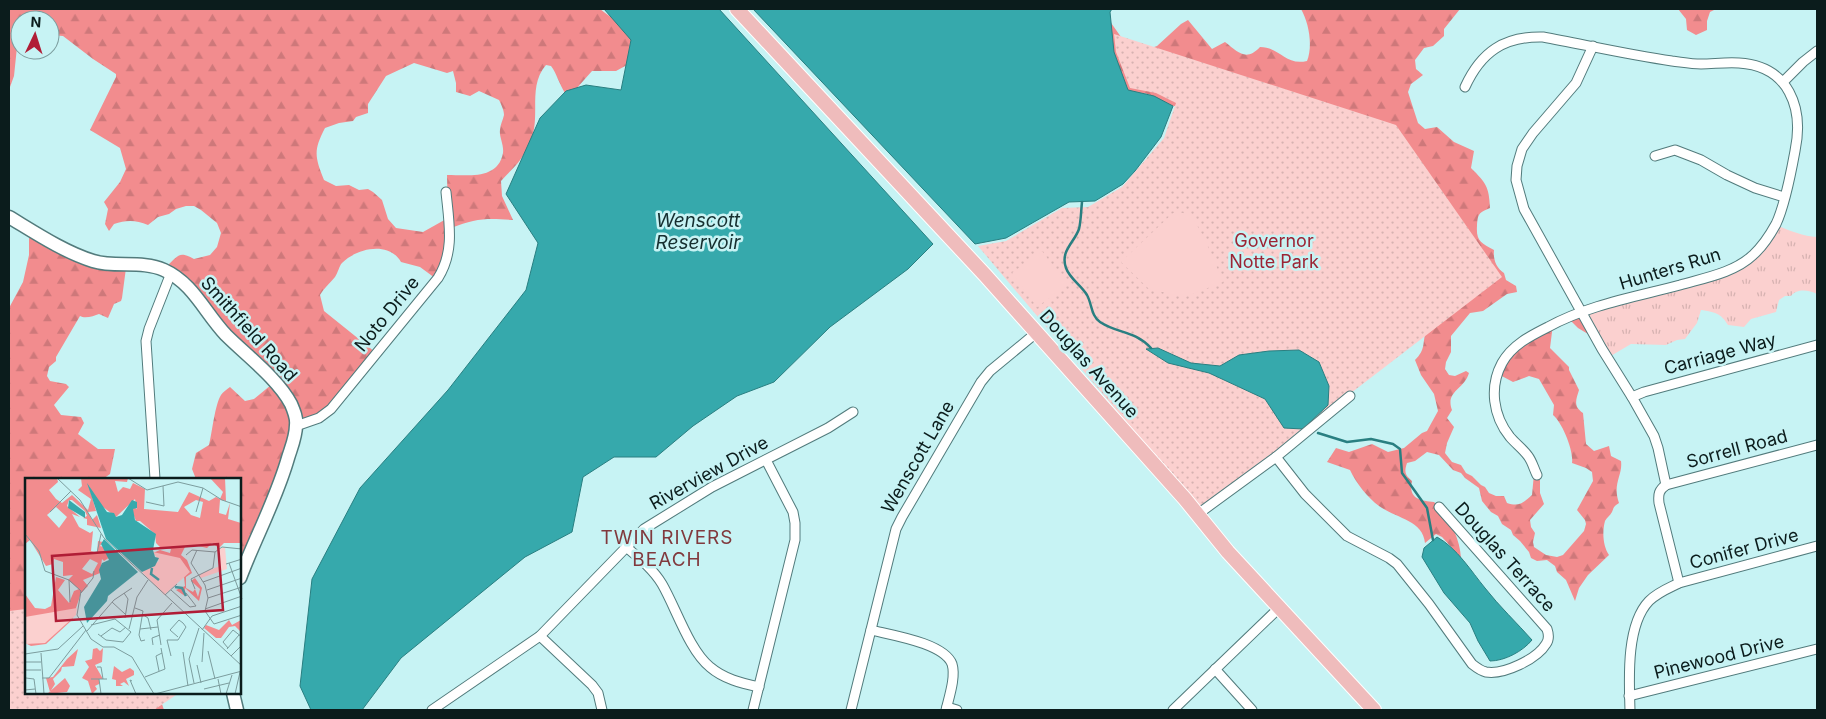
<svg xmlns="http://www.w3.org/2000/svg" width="1826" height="719" viewBox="0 0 1826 719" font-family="Inter,sans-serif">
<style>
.grass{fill:url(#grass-tufts)}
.forest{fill:url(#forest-firs);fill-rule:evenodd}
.park{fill:url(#park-dots)}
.pitch{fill:#fbd0cf}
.water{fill:#36a9ac;stroke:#297f81}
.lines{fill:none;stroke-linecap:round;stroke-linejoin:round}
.stream{stroke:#297f81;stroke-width:2.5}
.street-casing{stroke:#527b7c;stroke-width:11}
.secondary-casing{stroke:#527b7c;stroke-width:15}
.primary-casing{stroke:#fff;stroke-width:16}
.street{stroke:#fff;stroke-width:9}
.secondary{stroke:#fff;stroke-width:12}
.primary{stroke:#efbcbc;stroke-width:14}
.labels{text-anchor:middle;stroke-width:5;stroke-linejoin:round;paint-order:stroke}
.park-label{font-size:18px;fill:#9c2434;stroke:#c7f3f4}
.street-label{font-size:18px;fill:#0b1c1c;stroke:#c7f3f4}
.water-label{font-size:19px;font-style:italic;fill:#162f30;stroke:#c7f3f4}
.neighbourhood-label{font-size:19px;letter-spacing:1px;fill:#81393d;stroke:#c7f3f4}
.inset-river{fill:none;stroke:#36a9ac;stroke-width:2.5}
.inset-road{fill:none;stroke:#7c9d9e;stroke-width:1}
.view{fill:#b01d36;fill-opacity:0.15;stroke:#b01d36;stroke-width:2.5}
.inset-edge{fill:none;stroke:#0b1c1c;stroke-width:2.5}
</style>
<defs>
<pattern id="grass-tufts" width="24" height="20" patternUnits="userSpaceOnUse" patternTransform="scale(1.25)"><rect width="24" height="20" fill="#fbd0cf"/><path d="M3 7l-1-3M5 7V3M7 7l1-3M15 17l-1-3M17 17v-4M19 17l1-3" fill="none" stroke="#d6b2b1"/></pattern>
<pattern id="forest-firs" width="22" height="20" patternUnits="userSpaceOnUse" patternTransform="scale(1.25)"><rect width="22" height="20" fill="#f28c8e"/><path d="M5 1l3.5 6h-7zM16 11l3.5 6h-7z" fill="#ce787a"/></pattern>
<pattern id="park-dots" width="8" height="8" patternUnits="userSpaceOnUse" patternTransform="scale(1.25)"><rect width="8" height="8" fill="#fbd0cf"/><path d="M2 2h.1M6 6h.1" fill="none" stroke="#d6b2b1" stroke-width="1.8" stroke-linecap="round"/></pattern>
</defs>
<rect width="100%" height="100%" fill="#c7f3f4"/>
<!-- grass -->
<path class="grass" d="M1774,224C1788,230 1802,236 1817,237V294C1809,290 1797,288 1791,296H1785L1779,300L1776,312L1751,319L1744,327L1728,325C1721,313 1714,312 1701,310L1697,323L1685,339L1677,340L1666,345L1631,344L1609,357L1587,314L1711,277L1748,257Z"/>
<!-- forest -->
<g class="forest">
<path d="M9,9H600C610,17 633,30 632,46C631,52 628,59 627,65L616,71H592L576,89L565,93C559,84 557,74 551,66L546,65C528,86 540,113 532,137C529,146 523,157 517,164C512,170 506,175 501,181L502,196L513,220C487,218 476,218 451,228L448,248L435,278L420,267L401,262C389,241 357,248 342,263C339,266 338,273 335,277C329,284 325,287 320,295L324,311L375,352L323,418L297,428L240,577V479H196L192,469L196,453L209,445C212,433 215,404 221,395C223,392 227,389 230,387L245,401L254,399L271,385L167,266C179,255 179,251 194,259L210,255L217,247L221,233L217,223L201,210L194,206H186L176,209L169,214L158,217L148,225C136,220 126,220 114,224L109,231L105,224L108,209L104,202L120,182L126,169L120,148L90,130L116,77V74L93,59L63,36L50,35V20H20V44L17,47L14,76L10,87H9ZM414,63L447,73L453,71L456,83V92L470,96L479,91L499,100C501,104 504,110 504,115C503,120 500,125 500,130C499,137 504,144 503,153C498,180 468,175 447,175L448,218L423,232L396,228L388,219L382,200L373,192L368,189L359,190L349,185L336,186L324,180C315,157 313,151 325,128L339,123L353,121L356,117L368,113V104L386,76Z"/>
<path d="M1301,9H1460L1444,29V36L1433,46L1424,48L1415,60L1416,69L1423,75L1411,84L1408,92L1418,123L1425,129L1437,127L1454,142L1474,151L1471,168C1486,183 1489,186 1490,208C1478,213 1478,214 1477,226C1476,241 1481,243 1494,250C1493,259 1496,268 1504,273L1506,280L1516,286L1517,292L1507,294L1483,311L1470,313L1451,336V352L1446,362L1445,369L1449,375L1455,376L1466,371L1469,373C1464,390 1445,391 1452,410L1447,418L1454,427L1447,443L1445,453L1452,462L1461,465L1466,473L1472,476L1481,485L1485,487L1489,493L1496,496H1504L1507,503C1519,507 1523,503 1532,495L1534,474L1540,480V493L1544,504L1530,520L1531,527L1535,533L1533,542L1534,547L1546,555L1557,557L1563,555L1584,531L1586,524L1585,520L1577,510L1593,481L1592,472L1586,468L1572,463C1574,451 1562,422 1553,415L1554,405L1539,379L1529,376L1513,382L1498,374C1513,335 1549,325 1586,315L1598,340L1578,328L1570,320L1553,324L1550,348L1569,367V370L1579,390C1576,400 1573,406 1583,413L1586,444L1594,451L1609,446L1611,456L1621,461C1623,475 1612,484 1619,503C1614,506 1614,507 1612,512C1610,516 1607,517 1605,521C1602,532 1603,546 1609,555L1588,575L1579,588L1575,601L1566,580L1557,572L1555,566L1547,560L1537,561L1531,558L1529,552L1520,541L1513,535L1511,530L1502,524L1498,516L1491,512L1482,501L1479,488L1465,478L1461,473L1453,470L1439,455L1427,452L1415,461L1407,463C1404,472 1405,475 1412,481C1408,498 1419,501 1434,502C1448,516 1460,537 1461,558L1442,537L1436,534L1425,543C1423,520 1395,518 1379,506C1368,498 1356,483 1350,470L1327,462L1336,448L1349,452L1372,444L1388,452L1404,448L1422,433L1427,431L1438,411L1434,394L1421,375L1415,360C1426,349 1422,344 1426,331C1430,319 1428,310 1424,297C1408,287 1385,276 1367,285C1359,288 1351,297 1344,302L1333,296L1327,297L1325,294L1321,293L1320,288C1305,284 1265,264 1257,252C1242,230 1243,204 1241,178C1241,172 1241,165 1240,159C1237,150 1230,139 1224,133C1221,130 1217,129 1215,127C1205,117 1194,105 1180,105C1174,105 1168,109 1161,110C1151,87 1148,97 1129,91L1125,86L1109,41L1107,32L1109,20L1126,44L1143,51L1157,46L1181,24L1188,20L1212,49L1225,42C1238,52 1246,62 1260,47C1280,47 1285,66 1307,61C1313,46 1309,23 1301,9Z"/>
<polygon points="1678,9 1716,9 1710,12 1707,21 1707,30 1696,35 1687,30 1686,19"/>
<path d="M29,234L126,268L122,298L121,301L114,304L108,318L99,314C94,316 85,319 80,316L56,357V361L49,367L47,376L50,381L66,384L69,387L54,405L61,415L81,417L84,423L78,434L98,449H115L110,474L103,479H26V693L159,695L164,710H9V308L23,282L29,255Z"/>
</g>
<!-- park -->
<g class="park">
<polygon points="1114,34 1396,125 1502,277 1200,509 978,246 1006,241 1062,208 1088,207 1122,187 1164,138 1176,103 1156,93 1130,88 1116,52"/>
<polygon points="26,609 26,693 179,693 154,710 9,710 9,611"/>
</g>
<!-- pitch -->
<g class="pitch">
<path d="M1173,213C1178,213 1184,212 1188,215C1200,222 1217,268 1223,282L1185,297L1149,289L1121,262Z"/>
<polygon points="1042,251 1067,285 1037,307 1012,273"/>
</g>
<!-- water -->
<g class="water">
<polygon points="604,9 719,9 933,244 908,269 830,327 774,382 737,396 693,426 656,457 614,457 583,477 572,532 525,557 401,658 362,710 311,710 300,686 312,579 360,488 448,390 526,290 538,243 506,194 540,118 566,91 586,85 621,90 631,40"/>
<polygon points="753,9 1112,9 1110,12 1114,52 1128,90 1154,96 1173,106 1161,137 1135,171 1123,184 1095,201 1069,202 1006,238 975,244"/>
<polygon points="1158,348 1191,363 1220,366 1239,355 1269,351 1299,350 1319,362 1329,386 1328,405 1303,429 1284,428 1265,399 1209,373 1168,363 1146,349"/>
<path d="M1437,537C1457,548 1471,571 1485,588C1499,606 1517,623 1532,640C1523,651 1505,661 1490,661L1478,641L1470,623L1444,593L1422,557L1424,548Z"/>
</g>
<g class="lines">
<!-- stream -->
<g class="stream">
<path d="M1082,202C1081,211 1081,221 1079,229C1074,243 1060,251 1066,268C1070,279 1081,285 1087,295C1092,304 1091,316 1100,322C1118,334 1134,330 1151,348"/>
<polyline points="1318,433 1347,442 1371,439 1393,444 1400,449 1402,473 1427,508 1433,540"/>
</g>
<!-- street casing -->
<g class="street-casing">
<g id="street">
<polyline points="1593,46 1576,83 1533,133 1522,149 1517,166 1516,180 1524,209 1602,349 1632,397 1654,436 1658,448 1666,485"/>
<polyline points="1783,82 1803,62 1817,51"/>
<path d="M1465,87C1481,52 1504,36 1543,37C1586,45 1629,55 1672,61C1681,62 1691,64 1701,64C1713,64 1726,62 1739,63C1789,66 1804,108 1795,151C1791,173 1785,205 1776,224C1770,235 1762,247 1753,255C1734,273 1704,278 1680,285C1635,297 1588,305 1548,327C1530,336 1512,345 1502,363C1489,387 1493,416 1510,437C1516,444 1523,449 1528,456C1532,461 1534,469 1537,475"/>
<polyline points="1655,156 1675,150 1701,160 1727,175 1755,188 1784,197"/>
<polyline points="1632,397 1644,392 1817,345"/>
<path d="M296,426L319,418L331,409L438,278C455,251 449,223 446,192"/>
<path d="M1276,457L1305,494L1347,536L1389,558L1397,564L1429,604L1472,664C1477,668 1481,671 1486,672C1504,675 1537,659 1546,644C1549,640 1549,635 1547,629L1439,507"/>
<polyline points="155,479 146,341 149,329 171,273"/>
<polyline points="1198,514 1276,457 1350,396"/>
<path d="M625,546C639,558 653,569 662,584C676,608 689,650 710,667C724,679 741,683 759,687"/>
<path d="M1679,583L1659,503C1658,494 1659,490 1666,485L1817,445"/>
<path d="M871,630C891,635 944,643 952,664C956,677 949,697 946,710"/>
<polyline points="540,636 592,685 598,693 602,710"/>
<polyline points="1215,669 1252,710"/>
<polyline points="1629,696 1817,649"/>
<polyline points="947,707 957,710"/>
<polyline points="432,710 540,636 644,529 712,487 828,428 853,412"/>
<polyline points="753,710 795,540 795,523 793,512 766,460"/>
<polyline points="851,710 896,529 902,517 981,382 990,371 1036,333"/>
<polyline points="1173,710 1279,608"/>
<path d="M1630,710C1629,679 1626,625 1649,601C1658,592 1669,588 1679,583L1817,546"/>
</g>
</g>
<!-- secondary casing -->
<g class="secondary-casing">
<g id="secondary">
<path d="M9,217C34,232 64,252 93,261C115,268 142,260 164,270C193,283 205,313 226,335C246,355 278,379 291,404C294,411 297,418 296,425C296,437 291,448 288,458C276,500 255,538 240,578"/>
<polyline points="233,693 237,710"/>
</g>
</g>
<!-- primary casing -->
<g class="primary-casing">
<polyline id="primary" points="737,9 985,275 1185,499 1228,552 1374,710"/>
</g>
<!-- street -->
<use href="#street" class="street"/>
<!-- secondary -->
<use href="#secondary" class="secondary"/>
<!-- primary -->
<use href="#primary" class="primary"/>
</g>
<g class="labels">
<!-- park labels -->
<g class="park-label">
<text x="1274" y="247">Governor<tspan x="1274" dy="21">Notte Park</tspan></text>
</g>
<!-- street labels -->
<g class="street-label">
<text transform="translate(1670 269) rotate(-17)" y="6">Hunters Run</text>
<text transform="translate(387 314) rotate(-51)" y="6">Noto Drive</text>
<text transform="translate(249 329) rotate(48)" y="6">Smithfield Road</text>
<text transform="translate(1720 354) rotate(-15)" y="6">Carriage Way</text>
<text transform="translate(1089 364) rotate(48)" y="6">Douglas Avenue</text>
<text transform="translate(1737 449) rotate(-15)" y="6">Sorrell Road</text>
<text transform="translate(918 457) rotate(-60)" y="6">Wenscott Lane</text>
<text transform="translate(709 473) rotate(-29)" y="6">Riverview Drive</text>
<text transform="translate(1744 549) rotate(-15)" y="6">Conifer Drive</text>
<text transform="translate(1505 557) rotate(48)" y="6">Douglas Terrace</text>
<text transform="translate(1719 657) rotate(-14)" y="6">Pinewood Drive</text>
</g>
<!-- water labels -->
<g class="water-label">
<text x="698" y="227">Wenscott<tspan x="698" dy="22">Reservoir</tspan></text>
</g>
<!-- neighbourhood labels -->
<g class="neighbourhood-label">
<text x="667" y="544">TWIN RIVERS<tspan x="667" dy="22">BEACH</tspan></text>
</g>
</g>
<!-- overview -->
<g transform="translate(25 478)">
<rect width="216" height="216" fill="#c7f3f4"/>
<path d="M200,69L202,91L176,100L173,97L195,88L193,71Z" fill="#fbd0cf"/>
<path d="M0,0H32L33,4L24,12L31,21L37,25L47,17L63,32L66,21L53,12L57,8L56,0H103L102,4L90,3L93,14L98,9L105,11L108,5L120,11L119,31L153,34L164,14L184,23L191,19L195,21L198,14L185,0H200L201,23L195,22L194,35L201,37L205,25L203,41L216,45V65H199L194,70L187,65L182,70L169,67L160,69L156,77L162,82L167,95L161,99V110L168,114L170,111L173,119L175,111L166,103L170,100L177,110L174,123L160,110V118L151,112L160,108L159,99L128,75L135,72L145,75L146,71L136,70L131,65L130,56L115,43H111L107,33L109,29L112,31L110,21L91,39L73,25L64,8L71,33L63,34L67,42L72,37L76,50L62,47V41L58,40L62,38L60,33L47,22H44L42,28L55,39L47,36L54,49L65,55L68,53L66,73L72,75L73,63L78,64L75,68L79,69L85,79L79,83L77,81L75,95L58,102L63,108L56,115L47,142L21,166L6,168L0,165V116L10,130L20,131L26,128L31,99L40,102L33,112L44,125L49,113L54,111L43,102L48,97L38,98V84L29,81L28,86L21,88L5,62L0,66ZM171,22L178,24L175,40L166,37L159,29ZM31,29L42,39L34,50L22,37ZM65,81L73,85L67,96L57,91ZM204,142L207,147L216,142V154L210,148L204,149L196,160H191L179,150L181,147L194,152ZM72,170L75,173L78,170L77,184L70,187L78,201H74V206L70,208L72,211L67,216L63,203L57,200L64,189L60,183L67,181L68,171ZM53,171L49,188L37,189L36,193L28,201L30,206L25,214L21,200L28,199L42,181ZM89,188L97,194L105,190L109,193V197L101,201L104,208L99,204L95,206L98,208H91V202L87,201ZM40,200L45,208L42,214L22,216Z" fill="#f28c8e" fill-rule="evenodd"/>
<path d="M128,74L155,80L165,94L139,117L117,94L134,83ZM52,130L51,137L20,165L0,166V139Z" fill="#fbd0cf"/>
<path d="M62,5L82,34L89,35L91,39L97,37L107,22L112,24V30L108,31L110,42L131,56L128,72L130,79L134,80L130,88L117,94L81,61ZM44,22L60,34V40L43,30ZM79,61L113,94L83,118L82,123L62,145L59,129L76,101L74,92L77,85L84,82L76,66Z" fill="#36a9ac"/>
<path class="inset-river" d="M127,90L126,96L134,102M150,109L157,110L161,118"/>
<path class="inset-road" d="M32,0L55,22L79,60L217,188M103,0L122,12L153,4L178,10L197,22L217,29M121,24L139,28L138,8M25,34L46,13M171,34L178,10M0,56L14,73L20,93L44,102L56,113L52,137L66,161L78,169H89L107,179L129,216M172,72L166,85L180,107L183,120M190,74L197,69L217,71M72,75L76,56M161,77L167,72L190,74M204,85L217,121M201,86L217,81M44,102L45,124M178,104L217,90M170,111L166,101L188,90L190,74M146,112L165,129L171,128L161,115M182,112L217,100M56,115L68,100L69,93M99,115L103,121L100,140M140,117L152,106M183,120L180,133L189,146L217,137M183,120L217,109M87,124L100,136M110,130L118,133L114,157L116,163L120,162M180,131L217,118M117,136L123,140L126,152M66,147L90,141L106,154L98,164L81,162L73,156M104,151L112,119L123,102M115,151L133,149M177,152L187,138L217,128M62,153L89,122L107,110M76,158L87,150L95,154L101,149M153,159L145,152L154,142L158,145M128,167L127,160L135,157M136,167L132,142L147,125M203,170L198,164L208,152L217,159M202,171L214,157M183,173L190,201M158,174L163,208M16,175L19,216M0,176L33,171L58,148M146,178L142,162H153L161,149L158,145M206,178L217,167M0,184H16M177,184L179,155M172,187L176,205M72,189H76L78,201M0,192H16M134,193L131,178L137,175M0,195V212L10,211M120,199L140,191L136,170M1,200L9,201L11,216M17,200H24L61,152M66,201H82M74,201L76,216M193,201L196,216M107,203L105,202L111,216M169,205L164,181L174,150M179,211L204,205M130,216L217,193M201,216L207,197M210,216L215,194"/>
<path class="view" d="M193,66L198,132L31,143L27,78Z"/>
<rect width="216" height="216" class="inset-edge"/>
</g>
<!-- border -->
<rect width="1826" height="719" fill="none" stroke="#0b1c1c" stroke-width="20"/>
<!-- north arrow -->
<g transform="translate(35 35) rotate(4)"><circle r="24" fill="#c7f3f4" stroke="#7c9d9e"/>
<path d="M0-4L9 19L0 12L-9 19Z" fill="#b01d36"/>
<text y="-8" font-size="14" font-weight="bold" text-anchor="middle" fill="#0b1c1c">N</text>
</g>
</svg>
